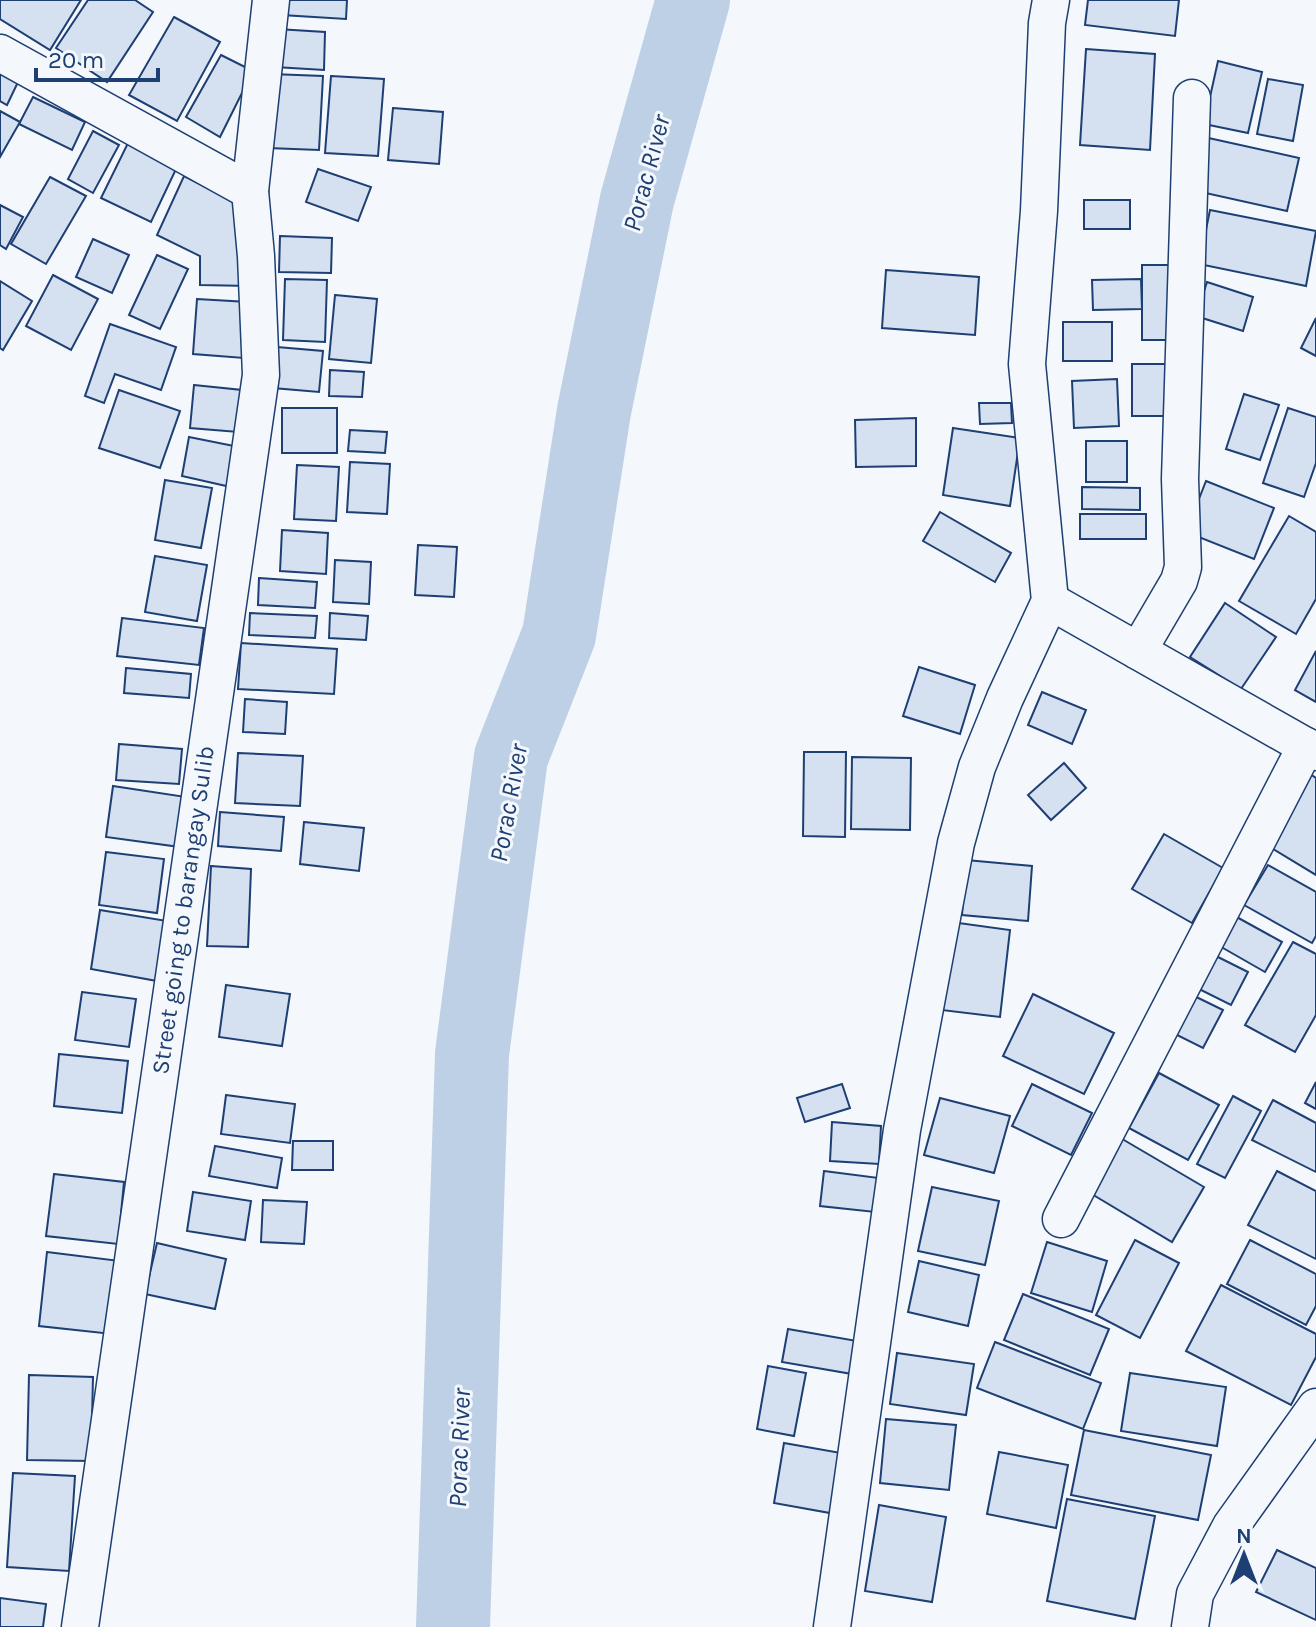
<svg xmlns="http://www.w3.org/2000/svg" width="1316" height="1627" viewBox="0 0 1316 1627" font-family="Karla,sans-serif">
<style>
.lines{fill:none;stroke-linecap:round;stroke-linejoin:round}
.river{stroke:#bed0e5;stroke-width:74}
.building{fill:#d5e0f0;stroke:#1d3f73;stroke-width:2}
.street-casing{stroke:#1d3f73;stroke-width:39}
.street{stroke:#f4f7fb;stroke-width:36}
.labels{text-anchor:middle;stroke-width:6;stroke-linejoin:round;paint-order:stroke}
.street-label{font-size:24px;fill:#1d3f73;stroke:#f4f7fb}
.water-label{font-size:26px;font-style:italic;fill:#1d3f73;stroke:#f4f7fb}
</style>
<rect width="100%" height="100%" fill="#f4f7fb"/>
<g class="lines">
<!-- river -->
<polyline class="river" points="453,1627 472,1054 511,757 559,635 594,411 637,200 693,0"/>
</g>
<!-- building -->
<g class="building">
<polygon points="0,0 81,0 50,50 0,19"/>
<polygon points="88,0 135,0 153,12 107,82 56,48"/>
<polygon points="283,0 347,0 346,19 282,15"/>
<polygon points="1088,0 1179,0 1175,36 1085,25"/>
<polygon points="174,17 220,42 177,121 129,95"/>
<polygon points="277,29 325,32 324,70 275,67"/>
<polygon points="1086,49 1155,54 1150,150 1080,145"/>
<polygon points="221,55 253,71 220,137 186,117"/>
<polygon points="1218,61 1262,72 1248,133 1204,124"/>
<polygon points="0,71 19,80 7,105 0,101"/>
<polygon points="271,74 323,76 319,150 268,148"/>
<polygon points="331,76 384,79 378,156 325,153"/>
<polygon points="1268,79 1303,85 1293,141 1257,134"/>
<polygon points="33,97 85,122 72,150 19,124"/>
<polygon points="393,108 443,112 439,164 388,160"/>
<polygon points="0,111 20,122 0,157"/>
<polygon points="93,131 119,145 93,193 68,179"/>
<polygon points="1204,137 1299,158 1287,211 1192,190"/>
<polygon points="128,143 177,167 151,222 101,198"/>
<polygon points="318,169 371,187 358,221 306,202"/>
<polygon points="184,176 242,205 250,286 200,285 200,256 157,235"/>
<polygon points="50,177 86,196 46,264 11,244"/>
<rect x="1084" y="200" width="46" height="29"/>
<polygon points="0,205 23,217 6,249 0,245"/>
<polygon points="1210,210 1316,231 1306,286 1199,264"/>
<polygon points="280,236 332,238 331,273 279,272"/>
<polygon points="93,239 129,255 112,293 76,277"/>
<polygon points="157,255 188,269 160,329 129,315"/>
<rect x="1142" y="265" width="33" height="75"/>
<polygon points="886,270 979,277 975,335 882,328"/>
<polygon points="53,275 98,299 71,350 26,326"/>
<polygon points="285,279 327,280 325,342 283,340"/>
<polygon points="1141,279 1142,309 1093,310 1092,280"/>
<polygon points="0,281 32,301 3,350 0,348"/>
<polygon points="1207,282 1253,297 1243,331 1196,316"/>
<polygon points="335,295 377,299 371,363 329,359"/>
<polygon points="197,299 248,302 244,358 193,354"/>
<polygon points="1316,318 1316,356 1301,348"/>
<rect x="1063" y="322" width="49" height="39"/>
<polygon points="110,324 176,347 161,390 115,374 104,403 85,396"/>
<polygon points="277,347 323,351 319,392 273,388"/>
<rect x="1132" y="364" width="37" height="52"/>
<polygon points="330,370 364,372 362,397 329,396"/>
<polygon points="1117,379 1119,426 1074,428 1072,381"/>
<polygon points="194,385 242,390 238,432 190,428"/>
<polygon points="119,390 180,411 160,468 99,448"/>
<polygon points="1244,394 1279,405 1260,460 1226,449"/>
<polygon points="979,403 1011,403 1012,423 980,424"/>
<rect x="282" y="408" width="55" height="45"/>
<polygon points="1288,408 1316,417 1316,463 1304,497 1263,483"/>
<polygon points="916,418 916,466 856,467 855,420"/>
<polygon points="953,428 1020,438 1010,506 943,495"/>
<polygon points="350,430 387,432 385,453 348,451"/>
<polygon points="189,437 244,448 235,488 182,476"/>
<rect x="1086" y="441" width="41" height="41"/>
<polygon points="350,462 390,464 387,514 347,512"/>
<polygon points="297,465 339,467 336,521 294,519"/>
<polygon points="165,480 212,488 201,548 155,540"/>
<polygon points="1206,481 1274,508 1254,559 1186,532"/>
<polygon points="1082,487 1140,488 1140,510 1082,509"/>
<polygon points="940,512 1011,553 995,582 923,541"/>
<rect x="1080" y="514" width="66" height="25"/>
<polygon points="1289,516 1316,532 1316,599 1296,634 1239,601"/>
<polygon points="282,530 328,533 326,574 280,571"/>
<polygon points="418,545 457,547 454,597 415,595"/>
<polygon points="155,556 207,565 197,621 145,612"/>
<polygon points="335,560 371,562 369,604 333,602"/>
<polygon points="259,578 317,582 315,608 258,605"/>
<polygon points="1225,603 1276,637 1241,689 1190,657"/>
<polygon points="250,613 317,616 315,638 249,635"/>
<polygon points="330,613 368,616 366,640 329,638"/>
<polygon points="122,618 204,628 199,665 117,656"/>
<polygon points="241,643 337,649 334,694 238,689"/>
<polygon points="1316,651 1316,702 1295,690"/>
<polygon points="919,667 975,685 960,734 903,716"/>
<polygon points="126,668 191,674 189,698 124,693"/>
<polygon points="1042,692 1086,710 1072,744 1028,725"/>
<polygon points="245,699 287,702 285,734 243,732"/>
<polygon points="119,744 182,749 179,784 116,780"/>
<polygon points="804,752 846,752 845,837 803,836"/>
<polygon points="238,753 303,756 300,806 235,803"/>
<polygon points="852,757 911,758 910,830 851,829"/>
<polygon points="1064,763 1086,788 1051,820 1028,795"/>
<polygon points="1304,770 1316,778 1316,875 1260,841"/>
<polygon points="113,786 186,797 180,847 106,837"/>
<polygon points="220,812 284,817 281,851 218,846"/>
<polygon points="304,822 364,828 359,871 300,864"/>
<polygon points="1164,834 1223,868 1192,923 1132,889"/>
<polygon points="106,852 164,859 157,913 99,905"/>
<polygon points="966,860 1032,866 1028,921 962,915"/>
<polygon points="1268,865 1316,892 1316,936 1312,943 1244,905"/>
<polygon points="211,866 251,869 248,947 207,946"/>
<polygon points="100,910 167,921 157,981 91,969"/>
<polygon points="1233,915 1282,942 1265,972 1216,944"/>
<polygon points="944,921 1010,930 1000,1017 933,1009"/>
<polygon points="1293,942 1316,954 1316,1015 1295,1052 1245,1025"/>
<polygon points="1212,954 1248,972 1231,1005 1195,987"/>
<polygon points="226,985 290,994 282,1046 219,1037"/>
<polygon points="1184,991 1223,1010 1203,1048 1165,1029"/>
<polygon points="82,992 136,999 129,1047 75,1040"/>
<polygon points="1033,994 1114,1033 1084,1094 1003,1056"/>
<polygon points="59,1054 128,1061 122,1113 54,1106"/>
<polygon points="1159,1073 1219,1105 1188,1160 1129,1128"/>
<polygon points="1316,1082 1316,1109 1305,1103"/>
<polygon points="842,1084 850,1108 805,1122 797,1098"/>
<polygon points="1032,1084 1092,1113 1071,1155 1012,1126"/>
<polygon points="226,1095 295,1104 290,1143 221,1134"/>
<polygon points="1233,1096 1261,1111 1225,1178 1197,1164"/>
<polygon points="940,1098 1010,1116 994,1173 924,1155"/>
<polygon points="1273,1100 1316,1123 1316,1172 1252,1140"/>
<polygon points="832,1122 881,1126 879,1164 830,1161"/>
<polygon points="1112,1133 1204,1187 1172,1242 1080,1187"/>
<polygon points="293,1141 333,1141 333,1170 292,1170"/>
<polygon points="215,1146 282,1158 277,1188 209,1176"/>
<polygon points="824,1171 879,1178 875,1212 820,1206"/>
<polygon points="1277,1171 1316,1191 1316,1259 1248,1225"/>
<polygon points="54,1174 124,1182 118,1244 46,1236"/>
<polygon points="932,1187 999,1201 985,1265 918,1251"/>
<polygon points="193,1192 251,1201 245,1240 187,1231"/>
<polygon points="263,1200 307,1202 304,1244 261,1242"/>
<polygon points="1135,1240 1179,1263 1140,1338 1096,1315"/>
<polygon points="1250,1240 1316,1274 1316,1306 1306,1325 1227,1284"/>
<polygon points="1047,1242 1107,1261 1092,1312 1031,1293"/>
<polygon points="157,1243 226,1259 215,1309 145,1294"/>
<polygon points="47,1252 120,1261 112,1334 39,1326"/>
<polygon points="919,1261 979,1275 968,1326 908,1312"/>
<polygon points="1221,1285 1316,1334 1316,1357 1291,1405 1186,1351"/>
<polygon points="1023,1294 1109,1329 1090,1375 1004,1340"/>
<polygon points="788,1329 857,1341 852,1374 782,1362"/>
<polygon points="995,1342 1101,1383 1083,1429 977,1388"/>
<polygon points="897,1353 974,1364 966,1415 890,1404"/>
<polygon points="768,1366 806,1373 794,1436 757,1429"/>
<polygon points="1130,1373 1226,1387 1217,1446 1121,1431"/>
<polygon points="29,1375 93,1377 91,1461 27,1460"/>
<polygon points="886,1419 956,1425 949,1490 880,1483"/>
<polygon points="1084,1430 1211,1455 1198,1520 1071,1495"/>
<polygon points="784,1443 841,1453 830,1513 774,1503"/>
<polygon points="999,1452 1068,1465 1056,1528 987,1514"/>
<polygon points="13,1473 75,1476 69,1571 7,1567"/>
<polygon points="1067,1499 1155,1516 1135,1619 1047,1601"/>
<polygon points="879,1505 946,1517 932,1602 865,1591"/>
<polygon points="1277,1550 1316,1568 1316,1620 1256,1592"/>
<polygon points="0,1598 46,1604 43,1627 0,1627"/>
</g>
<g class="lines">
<!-- street casing -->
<g class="street-casing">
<g id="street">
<polyline points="0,53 250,191"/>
<polyline points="1050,601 1316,752"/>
<polyline points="1138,651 1179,581 1183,567 1180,479 1192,98"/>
<polyline points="1061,1219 1306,746"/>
<polyline points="80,1627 261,375 256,256 250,191 271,0"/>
<polyline points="832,1627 902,1130 956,843 977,767 1005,698 1050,601 1027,364 1039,211 1047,23 1051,0"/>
<polyline points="1190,1627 1195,1594 1231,1526 1316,1407"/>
</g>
</g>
<!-- street -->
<use href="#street" class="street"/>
</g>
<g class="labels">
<!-- street labels -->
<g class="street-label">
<text transform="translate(183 910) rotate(-82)" y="8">Street going to barangay Sulib</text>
</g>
<!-- water labels -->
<g class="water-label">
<text transform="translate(646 173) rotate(-75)" y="9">Porac River</text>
<text transform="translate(508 803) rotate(-80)" y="9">Porac River</text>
<text transform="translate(459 1448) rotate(-88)" y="9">Porac River</text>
</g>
</g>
<!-- north arrow -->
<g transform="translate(1244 1555)" stroke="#f4f7fb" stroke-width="6" paint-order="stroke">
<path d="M0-6L14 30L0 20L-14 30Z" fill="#1d3f73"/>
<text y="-12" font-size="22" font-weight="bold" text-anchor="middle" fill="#1d3f73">N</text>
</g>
<!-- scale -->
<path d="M36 68v12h122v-12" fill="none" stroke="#1d3f73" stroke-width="4"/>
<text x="48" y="68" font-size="24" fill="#1d3f73" stroke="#f4f7fb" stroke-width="6" paint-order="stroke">20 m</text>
</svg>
